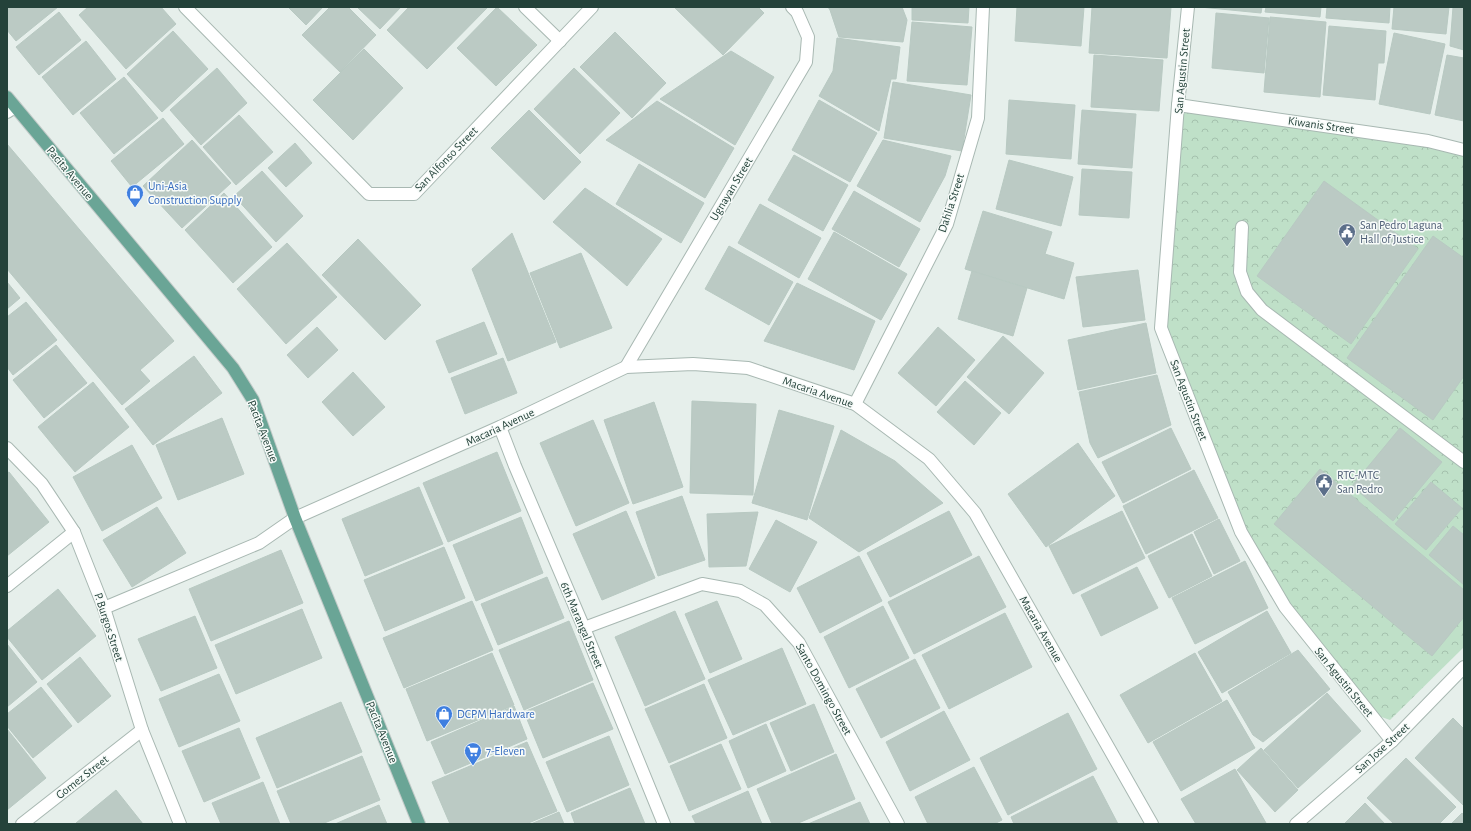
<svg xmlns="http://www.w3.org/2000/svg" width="1471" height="831" viewBox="0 0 1471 831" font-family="'Alegreya Sans',sans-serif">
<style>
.forest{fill:url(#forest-crowns)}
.building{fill:#bbcac4;stroke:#b8c9c2}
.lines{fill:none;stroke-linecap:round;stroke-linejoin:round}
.minor-casing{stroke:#a8b8b2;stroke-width:14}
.major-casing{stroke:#c2cac8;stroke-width:14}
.minor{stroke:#fff;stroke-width:12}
.major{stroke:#6aa596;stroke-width:12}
.labels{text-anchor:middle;stroke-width:3;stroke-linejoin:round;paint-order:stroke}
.street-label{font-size:12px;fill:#24423a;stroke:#f7fbf9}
.shop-label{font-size:12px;fill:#366cbe;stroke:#f7fbf9;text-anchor:start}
.service-label{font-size:12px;fill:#4e5e75;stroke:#f7fbf9;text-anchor:start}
</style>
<defs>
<pattern id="forest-crowns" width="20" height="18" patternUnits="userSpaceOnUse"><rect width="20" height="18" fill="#bfe0c8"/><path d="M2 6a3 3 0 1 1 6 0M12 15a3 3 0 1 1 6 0" fill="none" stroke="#a4c1ad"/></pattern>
</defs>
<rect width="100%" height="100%" fill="#e6efeb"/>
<!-- forest -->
<polygon class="forest" points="1178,105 1464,150 1464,647 1390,720 1370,713 1285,607 1241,532 1161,328"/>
<!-- building -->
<g class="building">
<polygon points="7,7 58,7 16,41 7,30"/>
<polygon points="88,7 161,7 176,24 126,69 79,15"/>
<polygon points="288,7 323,7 306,25"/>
<polygon points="330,7 348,7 376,35 340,72 302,35"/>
<polygon points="357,7 401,7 380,29"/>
<polygon points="409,7 485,7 487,8 427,69 387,30"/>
<polygon points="497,7 537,45 496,86 457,48"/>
<polygon points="674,7 758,7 764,13 723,55"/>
<polygon points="828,7 902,7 907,20 903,42 839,37 830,10"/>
<polygon points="912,7 969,7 968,23 912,20"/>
<polygon points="1017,7 1084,7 1081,46 1015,41"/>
<polygon points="1092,7 1171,7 1167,58 1089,53"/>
<polygon points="1200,7 1262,7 1261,13"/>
<polygon points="1266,7 1321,7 1320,17 1265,12"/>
<polygon points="1327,7 1390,7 1389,23 1326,18"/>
<polygon points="1394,7 1449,7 1446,34 1392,29"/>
<polygon points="1453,7 1464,7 1464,50 1450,46"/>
<polygon points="59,12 81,40 39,75 16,47"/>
<polygon points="1216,13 1269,18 1264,73 1212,68"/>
<polygon points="1270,17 1326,22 1320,97 1264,92"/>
<polygon points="912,22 972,27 967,85 907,81"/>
<polygon points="1329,26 1386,31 1384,63 1378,63 1375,100 1323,95"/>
<polygon points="173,31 208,69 162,112 127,74"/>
<polygon points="615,32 666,83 632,118 580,67"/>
<polygon points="1394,33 1445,44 1430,114 1379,104"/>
<polygon points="837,38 900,47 896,79 891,79 879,131 819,96 833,71"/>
<polygon points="86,41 116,79 73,115 42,77"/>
<polygon points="364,49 403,88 353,140 313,100"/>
<polygon points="731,51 774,77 735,145 660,99"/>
<polygon points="1094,55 1163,60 1159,111 1091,107"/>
<polygon points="1447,55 1464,58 1464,121 1435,115"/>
<polygon points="217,68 247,103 201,145 170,110"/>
<polygon points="574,68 620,113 580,154 534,109"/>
<polygon points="124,77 158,118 114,154 80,113"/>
<polygon points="893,82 971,95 962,151 884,138"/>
<polygon points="819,100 877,133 850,182 792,150"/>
<polygon points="1009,100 1075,105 1071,159 1006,154"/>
<polygon points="657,101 734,148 705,198 606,140"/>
<polygon points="529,110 581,162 544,200 491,148"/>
<polygon points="1082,110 1136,114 1132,168 1078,164"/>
<polygon points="239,115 273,152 236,185 203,147"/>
<polygon points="163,118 184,144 132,187 111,161"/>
<polygon points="192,140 231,183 182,228 143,186"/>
<polygon points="883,140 951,156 945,176 920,222 857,186"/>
<polygon points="295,143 312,163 286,187 268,168"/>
<polygon points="7,144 174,341 140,370 150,381 122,405 7,269"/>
<polygon points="794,155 848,185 823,231 768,200"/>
<polygon points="1009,160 1073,177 1061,226 996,209"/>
<polygon points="639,164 704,203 681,243 616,204"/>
<polygon points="1082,169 1132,172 1129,218 1079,215"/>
<polygon points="262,171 303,216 276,242 234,196"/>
<polygon points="1324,181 1418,249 1351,344 1257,276"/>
<polygon points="585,188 662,239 627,286 553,222"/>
<polygon points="854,191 920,229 899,267 832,229"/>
<polygon points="224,193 272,247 233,283 185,230"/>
<polygon points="760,204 821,238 799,278 738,243"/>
<polygon points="983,211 1052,232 1045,254 1074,263 1064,299 965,269"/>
<polygon points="834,232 907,274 881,320 808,279"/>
<polygon points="512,233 556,342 508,361 472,269"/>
<polygon points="1433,236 1464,258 1464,376 1433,420 1347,358"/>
<polygon points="358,239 421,305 385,340 322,275"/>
<polygon points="287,243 337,297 286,344 237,289"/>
<polygon points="729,246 793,282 769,325 705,289"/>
<polygon points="581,253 612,328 560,348 530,273"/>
<polygon points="1138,270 1145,320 1083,327 1076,277"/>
<polygon points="972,271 1027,288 1013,336 958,319"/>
<polygon points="7,282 20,298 7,309"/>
<polygon points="797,283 875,321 854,370 764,341"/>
<polygon points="26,302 57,340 13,375 7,367 7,317"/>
<polygon points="484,322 497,354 449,373 436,341"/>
<polygon points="1146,323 1156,373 1078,390 1068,340"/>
<polygon points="317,327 338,350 308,378 287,355"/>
<polygon points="938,327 975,360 936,406 898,373"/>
<polygon points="1003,336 1044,373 1009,414 967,377"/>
<polygon points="56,345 87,383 44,418 13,380"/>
<polygon points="194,356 222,393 153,445 125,409"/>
<polygon points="503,358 517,393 465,414 451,378"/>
<polygon points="353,372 385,407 353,436 322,402"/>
<polygon points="1157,375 1171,425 1098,458 1090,443 1079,392"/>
<polygon points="965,381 1001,413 974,445 937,412"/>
<polygon points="93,382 129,427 75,472 38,427"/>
<polygon points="692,401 756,404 753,495 690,493"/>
<polygon points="654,402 683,487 633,504 604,420"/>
<polygon points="779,410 834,426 807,520 752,503"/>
<polygon points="222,418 244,474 178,500 156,445"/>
<polygon points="593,420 629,503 576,526 540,443"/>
<polygon points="1171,428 1191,469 1123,503 1102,462"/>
<polygon points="1400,428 1442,462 1393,521 1352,486"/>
<polygon points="841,430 895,461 943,503 859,552 809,518"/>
<polygon points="1078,443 1115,496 1046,547 1008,494"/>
<polygon points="132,445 162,498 102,531 73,477"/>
<polygon points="497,452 521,511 448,542 423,483"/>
<polygon points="1320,469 1464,590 1464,617 1432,656 1274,524"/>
<polygon points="1194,470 1218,518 1146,554 1123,506"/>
<polygon points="9,472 49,522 7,556 7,473"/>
<polygon points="1431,482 1462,508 1426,550 1395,524"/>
<polygon points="419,487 443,544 365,576 342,519"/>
<polygon points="682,496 705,560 658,576 636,512"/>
<polygon points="157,507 186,553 132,587 103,540"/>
<polygon points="626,511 655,578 602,600 573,534"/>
<polygon points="949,511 972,555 890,597 867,553"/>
<polygon points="1122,511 1145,558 1073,594 1049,546"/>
<polygon points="758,512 746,566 709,567 707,514"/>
<polygon points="521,517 543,573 476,601 453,545"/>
<polygon points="1219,519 1240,561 1214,574 1194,532"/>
<polygon points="776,520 817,542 790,592 749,569"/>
<polygon points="1453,526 1464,535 1464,585 1429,555"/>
<polygon points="1192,534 1212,576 1169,598 1148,556"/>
<polygon points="444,547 465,598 385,631 364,580"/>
<polygon points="281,550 303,603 211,641 189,589"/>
<polygon points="859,556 882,601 820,633 797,588"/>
<polygon points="979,556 1006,607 914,654 888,602"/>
<polygon points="1245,561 1268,608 1195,644 1172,598"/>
<polygon points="1137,567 1158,608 1101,636 1081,595"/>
<polygon points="547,577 564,618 498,645 481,604"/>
<polygon points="58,589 96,636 42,680 7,637 7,631"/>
<polygon points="472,601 493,650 404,688 383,638"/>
<polygon points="717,601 742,659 710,673 685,614"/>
<polygon points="883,606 909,658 849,688 824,637"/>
<polygon points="302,609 322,658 236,694 215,645"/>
<polygon points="675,611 705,679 645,706 615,637"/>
<polygon points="1267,611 1291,653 1222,693 1198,652"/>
<polygon points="1005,613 1032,667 949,709 922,655"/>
<polygon points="195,616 217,668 161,691 138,639"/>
<polygon points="569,621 593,680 524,710 499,650"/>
<polygon points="7,644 37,682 7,707"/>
<polygon points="782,648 806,704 733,735 708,680"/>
<polygon points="1298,650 1330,689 1263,742 1253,735 1228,692"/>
<polygon points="492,653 514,705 427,741 406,689"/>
<polygon points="1195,653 1222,701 1148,743 1120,695"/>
<polygon points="80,657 111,696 78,723 47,684"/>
<polygon points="915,659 940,708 881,738 856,689"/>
<polygon points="219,674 240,721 179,747 159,699"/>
<polygon points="593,683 613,729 543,758 524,712"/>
<polygon points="704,684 727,738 669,763 645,709"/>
<polygon points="41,687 72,726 33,758 7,726 7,714"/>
<polygon points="1327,693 1361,731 1298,788 1264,750"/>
<polygon points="1227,700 1255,748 1181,791 1153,742"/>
<polygon points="341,702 362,752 277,788 256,738"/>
<polygon points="814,704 834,752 791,771 770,723"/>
<polygon points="514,706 527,739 445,774 431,742"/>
<polygon points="944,711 970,760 910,791 886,742"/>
<polygon points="1068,713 1097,769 1008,815 980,758"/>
<polygon points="1453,718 1464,729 1464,804 1463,805 1415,758"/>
<polygon points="766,724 786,771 748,788 729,741"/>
<polygon points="239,728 260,778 204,802 182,751"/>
<polygon points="7,729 46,778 7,810"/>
<polygon points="609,736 629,785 567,812 546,762"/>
<polygon points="527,742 557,811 526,824 450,824 432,782"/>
<polygon points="721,744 741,789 689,811 670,766"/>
<polygon points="1261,748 1298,790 1275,812 1237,770"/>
<polygon points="836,754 855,799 796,824 772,824 757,789"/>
<polygon points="362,756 380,800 322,824 291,824 277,791"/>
<polygon points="1406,758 1456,807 1439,824 1394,824 1367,798"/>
<polygon points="974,767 1002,820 994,824 928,824 915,797"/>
<polygon points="1235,769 1266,823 1196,824 1181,799"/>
<polygon points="1093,776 1118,824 1014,824 1011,817"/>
<polygon points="263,782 280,824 221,824 212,803"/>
<polygon points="630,788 645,824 575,824 571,813"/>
<polygon points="116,790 143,824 76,824 76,823"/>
<polygon points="748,791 762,824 696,824 692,816"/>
<polygon points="860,802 870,824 808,824"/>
<polygon points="1365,803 1385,824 1344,824"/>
<polygon points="379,805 387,824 335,824"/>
<polygon points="559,812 564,824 531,824"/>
<polygon points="1462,813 1464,815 1464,824 1451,824"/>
</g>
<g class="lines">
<!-- minor casing -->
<g class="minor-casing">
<g id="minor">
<polyline points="185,7 369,194 414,194 592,7"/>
<polyline points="525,7 560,41"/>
<polyline points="1188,7 1178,105 1161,328 1241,532 1285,607 1392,741"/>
<polyline points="1178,105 1428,141 1464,150"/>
<polyline points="7,112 15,107"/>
<polyline points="1242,227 1240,272 1247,292 1262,310 1464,462"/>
<polyline points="626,367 806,62 808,37 797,12 792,7"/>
<polyline points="855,404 947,224 978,118 983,7"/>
<polyline points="500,427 515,466 584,628 664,824"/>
<polyline points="7,448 42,484 74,532 104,608 142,730 180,824"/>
<polyline points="7,586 74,532"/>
<polyline points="104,608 259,543 295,518 500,427 626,367 693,364 748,368 855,404 929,459 975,513 1152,824"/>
<polyline points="584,628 702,584 740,591 765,605 799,643 898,824"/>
<polyline points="22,824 142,730"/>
<polyline points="1296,824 1392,741 1464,667"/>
</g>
</g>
<!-- major casing -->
<g class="major-casing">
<polyline id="major" points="7,97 233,368 253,400 295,518 419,824"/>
</g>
<!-- minor -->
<use href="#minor" class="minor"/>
<!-- major -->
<use href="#major" class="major"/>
</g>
<!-- icons -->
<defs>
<g id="shop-pin" transform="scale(0.9)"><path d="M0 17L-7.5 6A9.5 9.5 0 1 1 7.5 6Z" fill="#3f7fe0" stroke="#f7fbf9"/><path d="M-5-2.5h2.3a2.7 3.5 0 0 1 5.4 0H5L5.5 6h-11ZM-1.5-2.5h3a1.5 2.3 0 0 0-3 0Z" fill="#fff"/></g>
<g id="civic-pin" transform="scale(0.9)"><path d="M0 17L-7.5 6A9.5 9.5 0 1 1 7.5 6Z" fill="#5c6f8a" stroke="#f7fbf9"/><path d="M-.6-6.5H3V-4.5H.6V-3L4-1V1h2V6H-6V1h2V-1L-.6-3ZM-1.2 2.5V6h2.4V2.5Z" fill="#fff"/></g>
<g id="supermarket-pin" transform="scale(0.9)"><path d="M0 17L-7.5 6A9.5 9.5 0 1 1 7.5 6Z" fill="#3f7fe0" stroke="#f7fbf9"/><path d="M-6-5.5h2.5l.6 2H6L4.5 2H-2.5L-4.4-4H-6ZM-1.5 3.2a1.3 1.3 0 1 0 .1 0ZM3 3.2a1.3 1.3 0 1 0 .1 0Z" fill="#fff"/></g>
</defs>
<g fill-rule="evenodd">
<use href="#shop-pin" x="135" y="193"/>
<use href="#civic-pin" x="1347" y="232"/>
<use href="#civic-pin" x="1324" y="482"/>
<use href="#shop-pin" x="444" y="714"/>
<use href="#supermarket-pin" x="473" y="751"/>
</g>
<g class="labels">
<!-- street labels -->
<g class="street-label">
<text transform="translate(1182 71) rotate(-85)" y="4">San Agustin Street</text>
<text transform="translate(1321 125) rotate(8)" y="4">Kiwanis Street</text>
<text transform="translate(446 159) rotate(-46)" y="4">San Alfonso Street</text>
<text transform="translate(70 173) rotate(50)" y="4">Pacita Avenue</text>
<text transform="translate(731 189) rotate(-59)" y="4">Ugnayan Street</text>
<text transform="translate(951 203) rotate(-72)" y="4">Dahlia Street</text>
<text transform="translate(818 392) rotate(19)" y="4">Macaria Avenue</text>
<text transform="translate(1189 400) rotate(69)" y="4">San Agustin Street</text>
<text transform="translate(500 427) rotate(-25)" y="4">Macaria Avenue</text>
<text transform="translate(263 431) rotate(69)" y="4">Pacita Avenue</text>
<text transform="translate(582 625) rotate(67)" y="4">6th Marangal Street</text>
<text transform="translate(109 627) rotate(72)" y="4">P. Burgos Street</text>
<text transform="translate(1041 629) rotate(60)" y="4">Macaria Avenue</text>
<text transform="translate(1344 682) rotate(51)" y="4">San Agustin Street</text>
<text transform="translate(824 689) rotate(61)" y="4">Santo Domingo Street</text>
<text transform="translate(382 732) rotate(68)" y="4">Pacita Avenue</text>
<text transform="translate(1382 748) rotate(-42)" y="4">San Jose Street</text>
<text transform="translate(82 777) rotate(-38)" y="4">Gomez Street</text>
</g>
<!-- shop labels -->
<g class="shop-label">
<text x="148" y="190">Uni-Asia<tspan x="148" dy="14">Construction Supply</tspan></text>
<text x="457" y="718">DCPM Hardware</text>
<text x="486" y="755">7-Eleven</text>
</g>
<!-- service labels -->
<g class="service-label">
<text x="1360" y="229">San Pedro Laguna<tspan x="1360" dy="14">Hall of Justice</tspan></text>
<text x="1337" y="479">RTC-MTC<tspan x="1337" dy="14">San Pedro</tspan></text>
</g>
</g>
<!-- border -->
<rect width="1471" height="831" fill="none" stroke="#24423a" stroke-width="16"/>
</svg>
